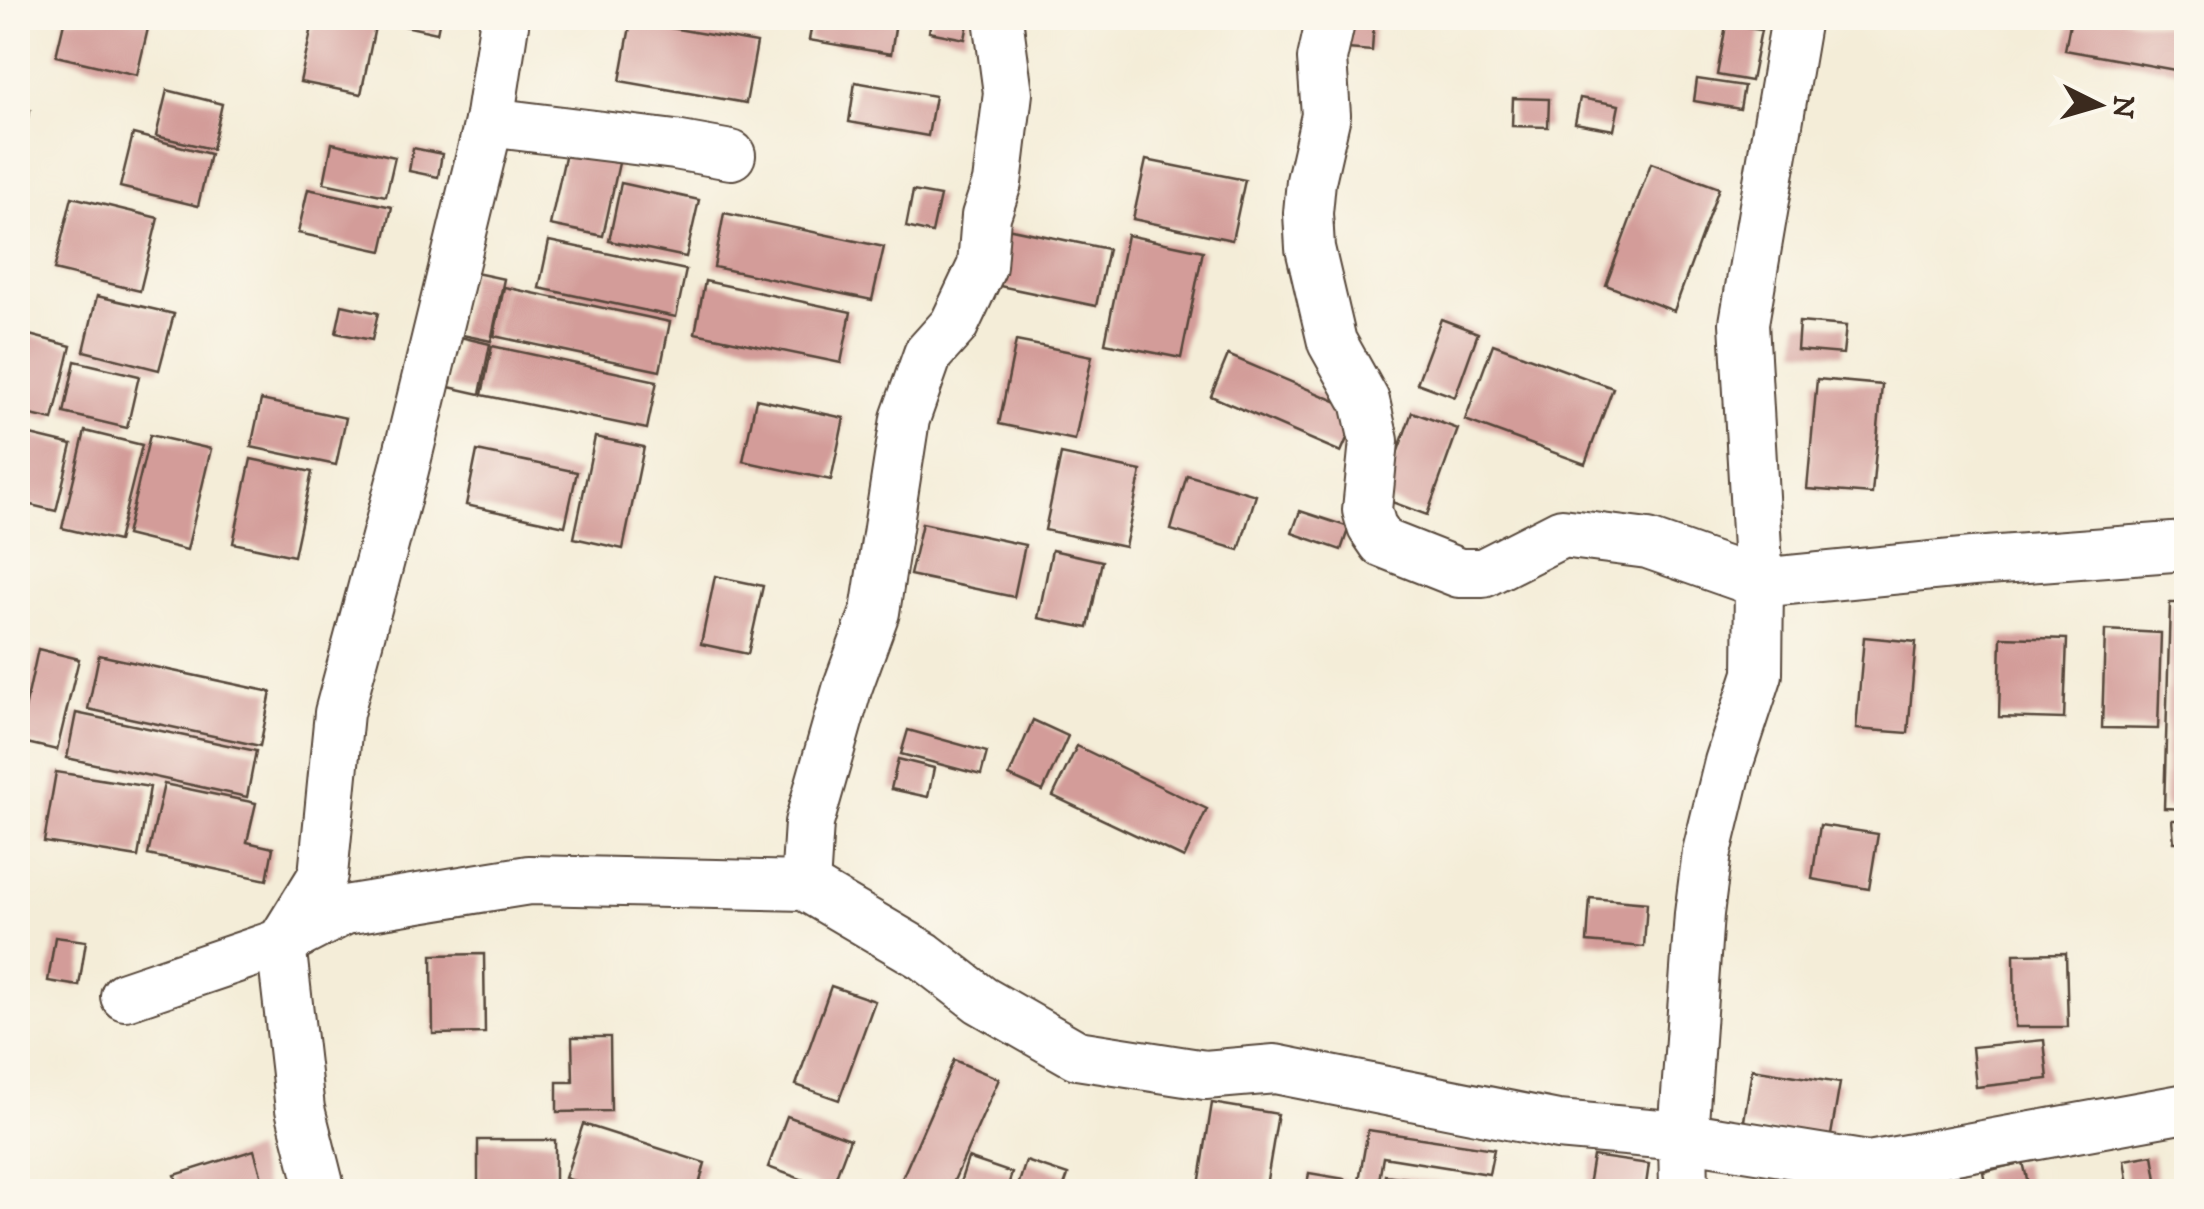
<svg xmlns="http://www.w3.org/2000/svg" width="2204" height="1209" viewBox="0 0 2204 1209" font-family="'IM FELL DW Pica',serif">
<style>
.building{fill:#d39c99}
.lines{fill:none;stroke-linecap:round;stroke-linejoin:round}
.street-casing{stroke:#57473a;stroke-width:52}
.street{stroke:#fff;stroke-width:48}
</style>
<rect width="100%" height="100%" fill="#fbf7ec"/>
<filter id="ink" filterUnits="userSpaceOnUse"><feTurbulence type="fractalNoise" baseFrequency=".01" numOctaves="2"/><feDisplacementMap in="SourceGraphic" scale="20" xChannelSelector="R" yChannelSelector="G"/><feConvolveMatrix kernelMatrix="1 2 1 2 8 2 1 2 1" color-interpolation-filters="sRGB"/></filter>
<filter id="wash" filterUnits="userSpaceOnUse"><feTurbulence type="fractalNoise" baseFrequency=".0048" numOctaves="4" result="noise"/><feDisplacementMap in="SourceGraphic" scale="40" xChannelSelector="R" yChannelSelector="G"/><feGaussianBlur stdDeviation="2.25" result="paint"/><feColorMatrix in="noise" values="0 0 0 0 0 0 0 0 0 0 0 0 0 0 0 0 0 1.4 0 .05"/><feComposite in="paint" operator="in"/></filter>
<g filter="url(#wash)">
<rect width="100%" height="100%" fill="#f4edd8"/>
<g id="blocks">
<!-- building -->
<g class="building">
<polygon points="65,18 150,20 137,75 56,56"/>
<polygon points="314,18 331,18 375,27 361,94 300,82"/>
<polygon points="368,18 440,18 437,33"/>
<polygon points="813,18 873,18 896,22 891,54 809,40"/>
<polygon points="931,18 969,18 965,39 929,32"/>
<polygon points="1337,18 1374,18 1372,51 1335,48"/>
<polygon points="2071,18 2123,18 2186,28 2186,72 2065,50"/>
<polygon points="631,21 757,43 746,103 620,81"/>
<polygon points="1726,25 1761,30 1751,81 1717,75"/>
<polygon points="1697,79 1744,86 1740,109 1694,101"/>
<polygon points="855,82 935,96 928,136 849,122"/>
<polygon points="167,90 222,104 212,149 156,136"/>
<polygon points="1513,98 1549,99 1548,127 1512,126"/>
<polygon points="1580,98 1619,105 1614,130 1575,123"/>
<polygon points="18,107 30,110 19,153 18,153"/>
<polygon points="133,134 210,154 198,206 120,187"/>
<polygon points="332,143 395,157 386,196 324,183"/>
<polygon points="413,148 442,154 438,177 409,171"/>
<polygon points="566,152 619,163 603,236 550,225"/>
<polygon points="1146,160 1245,180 1232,240 1133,219"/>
<polygon points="1651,163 1719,188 1674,311 1606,285"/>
<polygon points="621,183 699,200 686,257 609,241"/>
<polygon points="308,189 392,207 382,251 298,233"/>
<polygon points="913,191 940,196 932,233 906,227"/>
<polygon points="72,197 158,218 140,291 54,270"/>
<polygon points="724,213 884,247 872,300 714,267"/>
<polygon points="1002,227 1108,249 1096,306 990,284"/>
<polygon points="1127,235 1203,251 1181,358 1105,343"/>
<polygon points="549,241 686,270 676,317 539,288"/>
<polygon points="471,272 504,279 491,341 458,334"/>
<polygon points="705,281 851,312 841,363 695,333"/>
<polygon points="504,287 670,322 660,371 494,336"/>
<polygon points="97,296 174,314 159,370 84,351"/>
<polygon points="342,305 378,313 372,340 336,333"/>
<polygon points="1441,319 1478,333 1455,397 1417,383"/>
<polygon points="1799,322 1846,326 1843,354 1797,350"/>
<polygon points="18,332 71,346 53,420 18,412"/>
<polygon points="460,337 490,344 480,394 449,387"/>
<polygon points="1016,341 1092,356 1075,440 999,424"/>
<polygon points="1493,344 1613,388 1585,464 1465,420"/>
<polygon points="492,346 657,381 647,429 482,395"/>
<polygon points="1228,355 1359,411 1341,452 1211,396"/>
<polygon points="75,361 139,376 127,428 64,413"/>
<polygon points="1817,379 1882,385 1872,494 1807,489"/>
<polygon points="756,399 844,418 831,480 743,461"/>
<polygon points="261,400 346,418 336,465 251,447"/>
<polygon points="1412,412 1458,429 1427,515 1381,498"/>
<polygon points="85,431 142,445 118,541 62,528"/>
<polygon points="18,432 72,445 56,511 18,502"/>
<polygon points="150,435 211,449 187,550 126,535"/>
<polygon points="595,437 644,447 623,549 574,538"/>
<polygon points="477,451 577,472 565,526 466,505"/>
<polygon points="1061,454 1141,471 1125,547 1045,530"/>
<polygon points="251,459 312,472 294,556 233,543"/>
<polygon points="1187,475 1256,495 1239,550 1171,530"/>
<polygon points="1300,511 1349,527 1341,550 1292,533"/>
<polygon points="922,523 1025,545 1014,597 910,575"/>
<polygon points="1052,550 1102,561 1088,628 1038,618"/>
<polygon points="715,576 763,586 748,654 701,644"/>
<polygon points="2170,603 2186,603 2186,809 2164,808"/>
<polygon points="2105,630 2161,633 2158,729 2102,728"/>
<polygon points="1864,637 1916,642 1908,733 1856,729"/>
<polygon points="2001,637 2067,639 2064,719 1999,717"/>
<polygon points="38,649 79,659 57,750 18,741"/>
<polygon points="99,655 271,692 260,746 88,709"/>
<polygon points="76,713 256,751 247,797 67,758"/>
<polygon points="1033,720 1068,736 1043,791 1009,776"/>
<polygon points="908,730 987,752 981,775 901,754"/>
<polygon points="1077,746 1207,809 1184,858 1053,796"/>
<polygon points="898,759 934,768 928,797 891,789"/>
<polygon points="56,772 150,787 138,857 44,842"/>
<polygon points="164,784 256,803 247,842 273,848 267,880 148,855"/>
<polygon points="2172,820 2186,820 2186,842 2174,842"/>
<polygon points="1820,825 1878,834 1869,889 1812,879"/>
<polygon points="1590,898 1647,903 1644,947 1587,942"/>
<polygon points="55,937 86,941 79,986 48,981"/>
<polygon points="2066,953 2068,1027 2015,1027 2014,954"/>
<polygon points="484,954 485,1033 433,1034 432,955"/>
<polygon points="831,986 875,1001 839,1100 796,1085"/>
<polygon points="572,1037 610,1037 611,1111 557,1112 557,1082 573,1082"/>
<polygon points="2044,1040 2048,1079 1976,1087 1972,1047"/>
<polygon points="954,1060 999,1079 949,1192 896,1192"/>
<polygon points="1752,1069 1840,1083 1830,1141 1743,1127"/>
<polygon points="1212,1103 1278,1114 1265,1192 1198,1192"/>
<polygon points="787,1116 850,1139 831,1190 768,1167"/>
<polygon points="583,1124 705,1163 697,1192 608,1192 565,1178"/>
<polygon points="1368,1130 1494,1149 1489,1174 1383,1157 1377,1192 1357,1192"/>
<rect x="478" y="1140" width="77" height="52"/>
<polygon points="254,1150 266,1192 180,1192 175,1175"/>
<polygon points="2153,1155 2159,1192 2129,1192 2124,1160"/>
<polygon points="1593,1156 1649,1164 1645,1192 1587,1192"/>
<polygon points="968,1158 1012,1173 1006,1192 957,1192"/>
<polygon points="1026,1161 1068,1175 1062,1192 1016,1192"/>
<polygon points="2023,1162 2030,1192 1987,1192 1983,1172"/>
<polygon points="1309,1173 1345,1179 1343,1192 1306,1192"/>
<polygon points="1385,1175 1445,1183 1443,1192 1383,1192"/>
</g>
</g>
</g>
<g filter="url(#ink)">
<use href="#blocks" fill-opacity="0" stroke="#57473a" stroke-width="2.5"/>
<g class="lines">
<!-- street casing -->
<g class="street-casing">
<g id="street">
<polyline points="1331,18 1322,59 1326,115 1311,181 1308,213 1310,248 1332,342 1365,401 1374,441 1367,510 1372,527 1383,543 1459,573 1483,573 1562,533 1648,544 1759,583 1973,562 2186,546"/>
<polyline points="489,122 675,145 731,155"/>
<polyline points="805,886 809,823 848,686 875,612 905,419 928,354 954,325 982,266 986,216 997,183 1008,93 998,18"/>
<polyline points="125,996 281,943 345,910 529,880 805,886 924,956 981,1000 1077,1055 1205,1075 1275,1069 1558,1125 1683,1136 1868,1166 2186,1108"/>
<polyline points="321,1192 300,1109 281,943 323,875 339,713 404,470 489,122 505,18"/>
<polyline points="1684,1192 1683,1136 1699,914 1707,852 1729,762 1758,674 1759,583 1744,323 1796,18"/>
</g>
</g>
<!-- street -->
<use href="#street" class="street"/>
</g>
</g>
<!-- margin -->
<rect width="2204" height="1209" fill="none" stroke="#fbf7ec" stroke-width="60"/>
<!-- north arrow -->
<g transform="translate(2099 105) rotate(95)" stroke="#fbf7ec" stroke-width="8" paint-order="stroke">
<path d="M0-8L18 38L0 25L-18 38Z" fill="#3b2a1e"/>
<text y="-15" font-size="28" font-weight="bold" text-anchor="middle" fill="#3b2a1e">N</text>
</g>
</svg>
